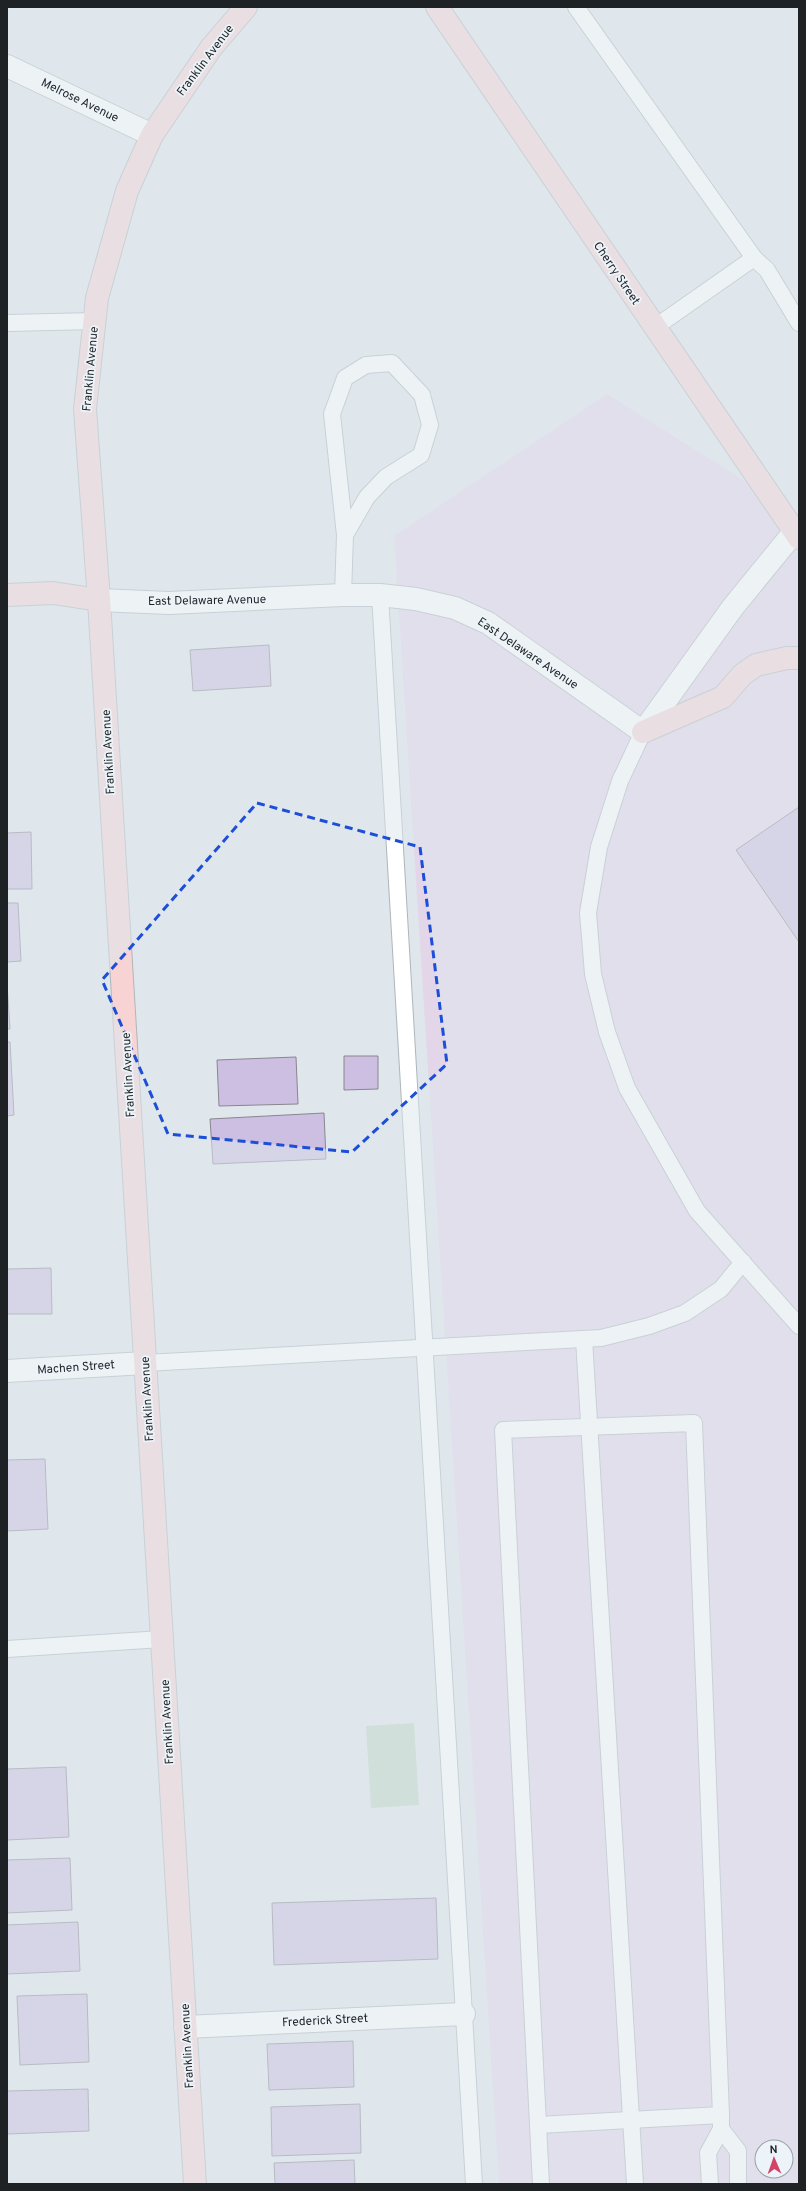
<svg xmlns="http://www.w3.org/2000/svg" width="806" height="2191" viewBox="0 0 806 2191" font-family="Overpass,sans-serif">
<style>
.medical{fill:#e4d6e9;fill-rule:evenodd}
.green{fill:#c2d4c3}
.building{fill:#cdbfe1;stroke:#89868e}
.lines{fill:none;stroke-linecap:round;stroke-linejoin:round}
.lane-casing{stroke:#aeb6bc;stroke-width:18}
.street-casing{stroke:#aeb6bc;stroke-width:24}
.secondary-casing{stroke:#aeb6bc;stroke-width:24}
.lane{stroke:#fff;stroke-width:16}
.street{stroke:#fff;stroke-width:22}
.secondary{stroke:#f7d3d3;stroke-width:22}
.marked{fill:none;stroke:#1d4ed8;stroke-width:3;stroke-dasharray:8 5;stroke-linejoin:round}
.labels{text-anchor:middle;stroke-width:3.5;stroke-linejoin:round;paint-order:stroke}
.street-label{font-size:12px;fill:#1f2224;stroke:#ecf4fa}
</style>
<rect width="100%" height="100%" fill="#dfe7ed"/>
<!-- medical -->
<path class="medical" d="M607,394L799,515V2184H499L394,536ZM762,2147H786V2171H762Z"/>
<!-- green -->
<polygon class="green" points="414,1723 419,1805 371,1808 366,1726"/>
<!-- building -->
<g class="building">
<polygon points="269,645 271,686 193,691 190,650"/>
<polygon points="799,807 799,942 736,850"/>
<polygon points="31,832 32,889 7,889 7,833"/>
<polygon points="7,903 18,903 21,961 7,962"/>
<polygon points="7,983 10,1029 7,1029"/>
<polygon points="7,1042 10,1042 14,1115 7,1116"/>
<polygon points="344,1056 378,1056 378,1089 344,1090"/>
<polygon points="296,1057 298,1104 219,1106 217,1060"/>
<polygon points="324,1113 326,1159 213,1164 210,1119"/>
<polygon points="51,1268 52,1314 7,1314 7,1269"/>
<polygon points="45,1459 48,1529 7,1531 7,1460"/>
<polygon points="66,1767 69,1837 7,1840 7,1769"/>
<polygon points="70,1858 72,1910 7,1913 7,1860"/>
<polygon points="436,1898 438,1959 274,1965 272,1903"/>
<polygon points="78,1922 80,1971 7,1974 7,1925"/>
<polygon points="87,1994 89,2062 20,2065 17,1996"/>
<polygon points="353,2041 354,2087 269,2090 267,2044"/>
<polygon points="88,2089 89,2131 7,2134 7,2091"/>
<polygon points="360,2104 361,2153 272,2156 271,2107"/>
<polygon points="354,2160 355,2184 275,2184 274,2163"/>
</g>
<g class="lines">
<!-- lane casing -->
<g class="lane-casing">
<g id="lane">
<polyline points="576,7 754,258"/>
<polyline points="7,323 95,321"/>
<polyline points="654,328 754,258 767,270 799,323"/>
<polygon points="392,363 422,395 430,425 421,455 386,477 367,497 345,535 332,414 345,378 366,365"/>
<polyline points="343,595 345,535"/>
<polyline points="380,595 474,2184"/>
<polyline points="643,732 620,781 599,847 588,913 593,974 607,1032 627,1088 697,1211 799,1326"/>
<polyline points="584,1339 635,2184"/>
<polyline points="145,1363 601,1338 649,1326 685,1313 721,1289 743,1262"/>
<polyline points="7,1649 162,1639"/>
<polyline points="538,2125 721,2115"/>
<polyline points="721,2129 738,2151 738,2184"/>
<polyline points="541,2184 503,1430 694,1423 721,2115 721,2129 708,2153 710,2184"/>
</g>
</g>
<!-- street casing -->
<g class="street-casing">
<g id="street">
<polyline points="7,66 152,135"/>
<polyline points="99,600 169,603 343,595 380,595 416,599 455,608 488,623 643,732 733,607 795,531 799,531"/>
<polyline points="7,1371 145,1363"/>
<polyline points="185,2027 464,2014"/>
</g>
</g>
<!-- secondary casing -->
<g class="secondary-casing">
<g id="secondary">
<polyline points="437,7 799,538"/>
<polyline points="7,595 53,593 99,600"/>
<polyline points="643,732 723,697 742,675 756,665 787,658 799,658"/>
<polyline points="195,2184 99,600 85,409 97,298 127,191 152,135 211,48 246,7"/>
</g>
</g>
<!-- lane -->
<use href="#lane" class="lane"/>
<!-- street -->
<use href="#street" class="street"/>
<!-- secondary -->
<use href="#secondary" class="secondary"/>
</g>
<!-- marked area -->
<path d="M0 0H806V2191H0ZM257,803L420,847L447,1064L352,1152L168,1134L102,980Z" fill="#dfe7ed" fill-opacity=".55" fill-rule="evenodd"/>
<path class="marked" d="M257,803L420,847L447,1064L352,1152L168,1134L102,980Z"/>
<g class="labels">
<!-- street labels -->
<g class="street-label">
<text transform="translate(205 60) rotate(-53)" y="4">Franklin Avenue</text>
<text transform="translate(80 100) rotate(26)" y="4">Melrose Avenue</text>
<text transform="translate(617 273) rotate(56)" y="4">Cherry Street</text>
<text transform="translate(90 369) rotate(-85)" y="4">Franklin Avenue</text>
<text transform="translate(207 600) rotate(-1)" y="4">East Delaware Avenue</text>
<text transform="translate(528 653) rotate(34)" y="4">East Delaware Avenue</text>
<text transform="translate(108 752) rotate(-93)" y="4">Franklin Avenue</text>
<text transform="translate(128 1075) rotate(-93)" y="4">Franklin Avenue</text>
<text transform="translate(76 1367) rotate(-4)" y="4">Machen Street</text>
<text transform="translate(147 1399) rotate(-93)" y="4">Franklin Avenue</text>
<text transform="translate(167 1722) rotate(-93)" y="4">Franklin Avenue</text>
<text transform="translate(325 2020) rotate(-3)" y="4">Frederick Street</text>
<text transform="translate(187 2046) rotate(-93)" y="4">Franklin Avenue</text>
</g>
</g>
<!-- border -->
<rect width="806" height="2191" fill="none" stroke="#1f2224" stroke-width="16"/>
<!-- north arrow -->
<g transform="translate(774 2159) rotate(358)"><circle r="19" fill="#ecf4fa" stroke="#9aa0a4"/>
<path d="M0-3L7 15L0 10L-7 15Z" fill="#d24365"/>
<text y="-6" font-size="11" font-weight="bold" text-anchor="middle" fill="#1f2224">N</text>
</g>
</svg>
